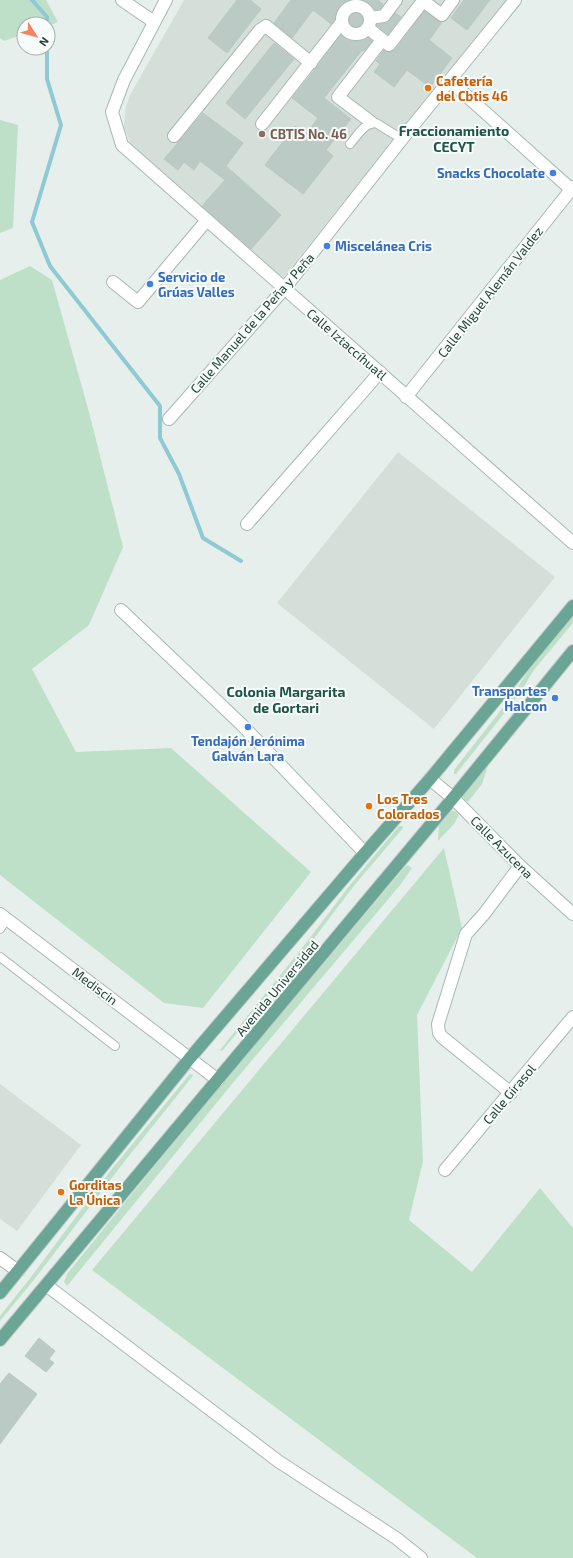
<svg xmlns="http://www.w3.org/2000/svg" width="573" height="1558" viewBox="0 0 573 1558" font-family="'Exo 2',sans-serif">
<style>
.built{fill:#d4dfda}
.green{fill:#bfe0c8}
.lines{fill:none;stroke-linecap:round;stroke-linejoin:round}
.stream{stroke:#8ec9d4;stroke-width:4}
.building{fill:#bbcac4;stroke:#b8c9c2}
.service-casing{stroke:#a8b8b2;stroke-width:10}
.pedestrian-casing{stroke:#a8b8b2;stroke-width:14}
.minor-casing{stroke:#a8b8b2;stroke-width:14}
.primary-casing{stroke:#c2cac8;stroke-width:14}
.service{stroke:#fff;stroke-width:8}
.pedestrian{stroke:#fff;stroke-width:12}
.minor{stroke:#fff;stroke-width:12}
.primary{stroke:#6aa596;stroke-width:12}
.food-dot{fill:#e8710a;stroke:#f7fbf9;stroke-width:1.5}
.education-dot{fill:#8d6e63;stroke:#f7fbf9;stroke-width:1.5}
.shop-dot{fill:#3f7fe0;stroke:#f7fbf9;stroke-width:1.5}
.labels{text-anchor:middle;stroke-width:4;stroke-linejoin:round;paint-order:stroke}
.food-label{font-size:13px;font-weight:bold;fill:#c56008;stroke:#f7fbf9;text-anchor:start}
.education-label{font-size:13px;font-weight:bold;fill:#785e54;stroke:#f7fbf9;text-anchor:start}
.shop-label{font-size:13px;font-weight:bold;fill:#366cbe;stroke:#f7fbf9;text-anchor:end}
.street-label{font-size:13px;fill:#24423a;stroke:#f7fbf9}
.neighbourhood-label{font-size:14px;font-weight:bold;fill:#1f5548;stroke:#f7fbf9}
</style>
<rect width="100%" height="100%" fill="#e6efeb"/>
<!-- built -->
<g class="built">
<polygon points="184,0 507,0 422,103 282,279 147,160 130,142 124,127 125,110 130,95"/>
<polygon points="398,452 555,577 434,729 277,603"/>
<polygon points="0,1084 81,1145 17,1231 0,1219"/>
</g>
<!-- green -->
<g class="green">
<polygon points="0,0 46,0 58,22 48,26 48,24 24,24 24,34 4,41 0,38"/>
<polygon points="0,120 18,125 13,228 0,233"/>
<polygon points="30,266 52,280 89,412 123,547 89,625 32,669 76,752 171,748 311,872 203,1008 164,1003 0,875 0,280"/>
<polygon points="573,615 573,623 534,670 518,696 456,774 454,774 454,770 512,696 530,668"/>
<polygon points="488,766 482,784 468,802 464,800 463,796"/>
<polygon points="449,811 455,811 459,815 454,824 438,841 439,824"/>
<polygon points="399,826 402,826 403,828 353,887 303,953 222,1051 220,1050 299,952 350,885"/>
<polygon points="444,848 462,928 417,1015 423,1161 409,1220 472,1272 540,1188 573,1228 573,1558 477,1558 92,1270"/>
<path d="M408,865L412,868L401,884L232,1084L67,1286L64,1282L67,1274C178,1136 291,1002 405,867Z"/>
<polygon points="190,1074 193,1075 192,1077 124,1162 33,1281 0,1321 0,1316 31,1277 111,1170"/>
</g>
<g class="lines">
<!-- stream -->
<g class="stream">
<polyline points="32,0 47,17 47,24"/>
<polyline points="47,48 47,79 61,125 32,222 50,266 160,406 160,438 179,474 203,538 241,561"/>
</g>
</g>
<!-- building -->
<g class="building">
<polygon points="237,0 250,0 261,9 227,53 208,38"/>
<polygon points="291,0 378,0 383,4 380,9 369,11 363,15 364,22 361,26 361,30 372,41 364,51 362,50 324,98 351,119 326,150 333,156 303,194 265,165 295,126 306,134 318,118 292,98 317,67 349,23 347,16 343,15 336,17 331,24 313,10 292,38 274,23"/>
<polygon points="464,0 490,0 467,30 451,18"/>
<polygon points="424,11 438,21 442,22 429,40 452,58 430,87 407,70 394,87 374,72 380,64 376,61 384,50 388,52 395,50"/>
<polygon points="395,13 401,17 388,34 376,25 388,23"/>
<polygon points="274,43 294,59 245,119 226,103"/>
<polygon points="203,113 243,143 226,166 281,215 251,249 202,206 225,180 200,161 194,170 184,162 178,170 164,159"/>
<polygon points="39,1338 55,1351 49,1359 54,1363 46,1372 25,1356"/>
<polygon points="9,1373 37,1394 0,1444 0,1384"/>
</g>
<g class="lines">
<!-- service casing -->
<g class="service-casing">
<g id="service">
<path d="M350,144C357,136 365,122 376,123L402,139"/>
<polyline points="0,929 7,919"/>
<polyline points="0,957 115,1046"/>
</g>
</g>
<!-- pedestrian casing -->
<g class="pedestrian-casing">
<g id="pedestrian">
<circle cx="356" cy="20" r="14"/>
<polyline points="370,18 384,16 396,0"/>
<polyline points="368,28 389,45 423,1 442,15 453,0"/>
<polyline points="371,122 338,97 382,40"/>
<polyline points="262,124 342,22"/>
<polyline points="174,136 260,30 266,26 311,63"/>
</g>
</g>
<!-- minor casing -->
<g class="minor-casing">
<g id="minor">
<polyline points="122,0 154,22"/>
<polyline points="166,0 124,80 112,112 122,145 573,543"/>
<polyline points="450,81 573,191"/>
<polyline points="113,282 138,302 207,220"/>
<polyline points="406,397 573,187"/>
<polyline points="169,419 284,289 402,139 515,0"/>
<polyline points="247,524 380,372"/>
<polyline points="121,610 242,725 365,853"/>
<polyline points="430,779 453,798 520,866 573,914"/>
<polyline points="0,914 218,1080"/>
<polyline points="511,1093 442,1037 439,1033 438,1024 466,934 484,914 520,866"/>
<polyline points="445,1170 573,1017"/>
<polyline points="0,1258 18,1271"/>
<polyline points="46,1285 278,1461 396,1538 421,1558"/>
</g>
</g>
<!-- primary casing -->
<g class="primary-casing">
<g id="primary">
<polyline points="0,1293 190,1058 365,853 430,779 573,606"/>
<polyline points="0,1340 453,798 573,651"/>
</g>
</g>
<!-- service -->
<use href="#service" class="service"/>
<!-- pedestrian -->
<use href="#pedestrian" class="pedestrian"/>
<!-- minor -->
<use href="#minor" class="minor"/>
<!-- primary -->
<use href="#primary" class="primary"/>
</g>
<!-- markers -->
<g class="food-dot">
<circle cx="428" cy="88" r="4"/>
<circle cx="369" cy="806" r="4"/>
<circle cx="61" cy="1192" r="4"/>
</g>
<circle class="education-dot" cx="262" cy="134" r="4"/>
<g class="shop-dot">
<circle cx="553" cy="173" r="4"/>
<circle cx="327" cy="246" r="4"/>
<circle cx="150" cy="284" r="4"/>
<circle cx="555" cy="698" r="4"/>
<circle cx="248" cy="727" r="4"/>
</g>
<g class="labels">
<!-- food labels -->
<g class="food-label">
<text x="436" y="86">Cafetería<tspan x="436" dy="15">del Cbtis 46</tspan></text>
<text x="377" y="804">Los Tres<tspan x="377" dy="15">Colorados</tspan></text>
<text x="69" y="1190">Gorditas<tspan x="69" dy="15">La Única</tspan></text>
</g>
<!-- education labels -->
<g class="education-label">
<text x="270" y="139">CBTIS No. 46</text>
</g>
<!-- shop labels -->
<g class="shop-label">
<text x="545" y="178">Snacks Chocolate</text>
<text x="335" y="251" text-anchor="start">Miscelánea Cris</text>
<text x="158" y="282" text-anchor="start">Servicio de<tspan x="158" dy="15">Grúas Valles</tspan></text>
<text x="547" y="696">Transportes<tspan x="547" dy="15">Halcon</tspan></text>
<text x="248" y="746" text-anchor="middle">Tendajón Jerónima<tspan x="248" dy="15">Galván Lara</tspan></text>
</g>
<!-- street labels -->
<g class="street-label">
<text transform="translate(490 292) rotate(-52)" y="5">Calle Miguel Alemán Valdez</text>
<text transform="translate(252 323) rotate(-49)" y="5">Calle Manuel de la Peña y Peña</text>
<text transform="translate(347 344) rotate(41)" y="5">Calle Iztaccíhuatl</text>
<text transform="translate(502 847) rotate(45)" y="5">Calle Azucena</text>
<text transform="translate(95 986) rotate(37)" y="5">Mediscin</text>
<text transform="translate(277 988) rotate(-50)" y="5">Avenida Universidad</text>
<text transform="translate(509 1094) rotate(-50)" y="5">Calle Girasol</text>
</g>
<!-- neighbourhood labels -->
<g class="neighbourhood-label">
<text x="454" y="136">Fraccionamiento<tspan x="454" dy="16">CECYT</tspan></text>
<text x="286" y="697">Colonia Margarita<tspan x="286" dy="16">de Gortari</tspan></text>
</g>
</g>
<!-- north arrow -->
<g transform="translate(36 36) rotate(126)"><circle r="19" fill="#f7fbf9" stroke="#a3b1ad"/>
<path d="M0-3L7 15L0 10L-7 15Z" fill="#f4845f"/>
<text y="-6" font-size="11" font-weight="bold" text-anchor="middle" fill="#24423a">N</text>
</g>
</svg>
